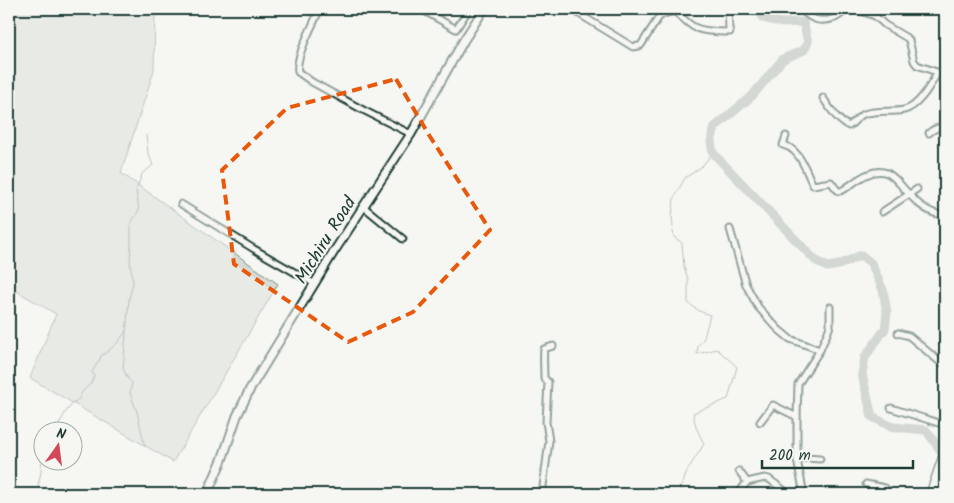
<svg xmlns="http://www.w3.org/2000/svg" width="954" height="503" viewBox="0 0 954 503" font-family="Kalam,sans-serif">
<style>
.green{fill:#d6dbd6;stroke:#7a8c85}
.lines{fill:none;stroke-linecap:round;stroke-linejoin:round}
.stream{stroke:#72847d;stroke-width:1}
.river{stroke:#aab3ae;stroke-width:9}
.street-casing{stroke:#1f3d34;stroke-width:9}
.secondary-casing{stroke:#1f3d34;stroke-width:11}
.highway-casing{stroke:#1f3d34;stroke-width:12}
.street{stroke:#f6f6f2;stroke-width:5}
.secondary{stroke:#f6f6f2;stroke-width:7}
.highway{stroke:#f6f6f2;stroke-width:9}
.marked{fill:none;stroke:#e8590c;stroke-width:4;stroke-dasharray:10 6;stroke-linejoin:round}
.labels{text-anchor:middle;stroke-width:4;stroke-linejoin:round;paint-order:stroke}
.street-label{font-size:18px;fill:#1f3d34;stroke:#f6f6f2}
</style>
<rect width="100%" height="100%" fill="#f6f6f2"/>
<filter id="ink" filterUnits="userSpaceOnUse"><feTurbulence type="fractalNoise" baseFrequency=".02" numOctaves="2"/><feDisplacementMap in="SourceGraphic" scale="10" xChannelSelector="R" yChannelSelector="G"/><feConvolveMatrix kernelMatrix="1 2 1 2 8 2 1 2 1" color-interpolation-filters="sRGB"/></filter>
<g filter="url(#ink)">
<!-- green -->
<polygon class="green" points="9,9 155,9 154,70 121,173 278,284 173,462 30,378 56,314 13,289 9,297"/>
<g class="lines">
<!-- stream -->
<g class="stream">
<polyline points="137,188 142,174 153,165 148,153 146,135"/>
<polyline points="136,191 139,210 131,223 131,243 130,261 133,283 129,299 123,368 128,379 132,383 130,393 137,412 145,447"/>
<polyline points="673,227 672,216 674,198 685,178 701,167 713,153"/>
<polyline points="673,231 674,237 682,243 684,267 688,279 688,303 699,311 710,315 704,338 698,346 697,354 717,349 737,367 728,399 693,413 696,427 704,444 687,471 681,489 684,494"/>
<path d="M56,430L65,413L72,404L79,399L82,392L91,383L94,376L92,372L100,359L101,356C112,349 119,342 126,331"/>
<polyline points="42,494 38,486 41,472 42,457"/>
</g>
<!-- river -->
<polyline class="river" points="760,9 763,18 782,23 803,22 808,42 804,50 783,59 752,96 715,127 711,142 713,153 815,260 827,267 839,265 861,255 871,263 883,290 887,313 885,329 865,357 862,374 872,417 893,427 926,430 945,457"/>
<!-- street casing -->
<g class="street-casing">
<g id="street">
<path d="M321,9L317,15C311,29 295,58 298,72L312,82L363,110L411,134"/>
<polyline points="421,9 456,29 469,9"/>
<path d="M571,9L633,47L639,46L641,45L659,17C665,12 672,13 679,9"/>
<path d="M801,9C811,20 820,23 835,18C840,16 844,11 849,9"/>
<polyline points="855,9 875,16 885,25 907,38 909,40 914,61 917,65 945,75"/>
<path d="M674,11C681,16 687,23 694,27C703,32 720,32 730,32L729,28L728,9"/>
<path d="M823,98C830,108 837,121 849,126C854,123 858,116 864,114C879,109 891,113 904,110C919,107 931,84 938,72"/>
<path d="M929,133C934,128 939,127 945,126"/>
<path d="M786,136L783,145C787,146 791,148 794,151C804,160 807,174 813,185L831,182C833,184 836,190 839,191C845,193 867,165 887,173C892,175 895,179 899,183C911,197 926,215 945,215"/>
<polyline points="181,204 254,249 315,284"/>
<polyline points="364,207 403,239"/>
<polyline points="882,212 917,189"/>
<polyline points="730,229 746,285 758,307 778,329 790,339 820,350"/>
<polyline points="898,333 909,336 940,362 945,365"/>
<polyline points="891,408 945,425"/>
<polyline points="760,422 773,405 797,417"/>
<polyline points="797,460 806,458 820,459"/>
<polyline points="739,471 747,482"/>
<polyline points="866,484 885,488 887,490 889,494"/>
<path d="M542,494L549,441L546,422L548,382L544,378C544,370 543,356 544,349L553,346"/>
<polyline points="738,494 747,482 765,478 769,479 789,494"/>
<polyline points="804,494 797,460 797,417 798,384 820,350 827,334 830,326 830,307"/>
</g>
</g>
<!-- secondary casing -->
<g class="secondary-casing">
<polyline id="secondary" points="207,494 222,460 237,416 250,389 335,250 411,134 464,40 484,9"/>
</g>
<!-- highway casing -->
<g class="highway-casing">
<polyline id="highway" points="931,494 945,453"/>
</g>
<!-- street -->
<use href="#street" class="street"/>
<!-- secondary -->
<use href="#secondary" class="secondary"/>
<!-- highway -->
<use href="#highway" class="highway"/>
</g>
</g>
<!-- marked area -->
<path d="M0 0H954V503H0ZM396,79L429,135L490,230L413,312L348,342L234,264L222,170L287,108Z" fill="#f6f6f2" fill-opacity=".55" fill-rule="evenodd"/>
<path class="marked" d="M396,79L429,135L490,230L413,312L348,342L234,264L222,170L287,108Z"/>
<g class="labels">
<!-- street labels -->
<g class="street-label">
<text transform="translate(325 240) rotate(-58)" y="6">Michiru Road</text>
</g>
</g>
<!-- margin -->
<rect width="954" height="503" fill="none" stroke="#f6f6f2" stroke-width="30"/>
<rect x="15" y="15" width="924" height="473" fill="none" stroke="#1f3d34" stroke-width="2" filter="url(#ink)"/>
<!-- north arrow -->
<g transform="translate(58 446) rotate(14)"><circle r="24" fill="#f6f6f2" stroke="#a0aca6"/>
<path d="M0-4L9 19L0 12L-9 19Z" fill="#d1495b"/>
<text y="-8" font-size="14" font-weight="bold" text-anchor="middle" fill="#1f3d34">N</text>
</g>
<!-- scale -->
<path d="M762 460v8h151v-8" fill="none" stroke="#1f3d34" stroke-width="2.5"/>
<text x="769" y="460" font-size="15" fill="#1f3d34" stroke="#f6f6f2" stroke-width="4" paint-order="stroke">200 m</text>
</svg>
